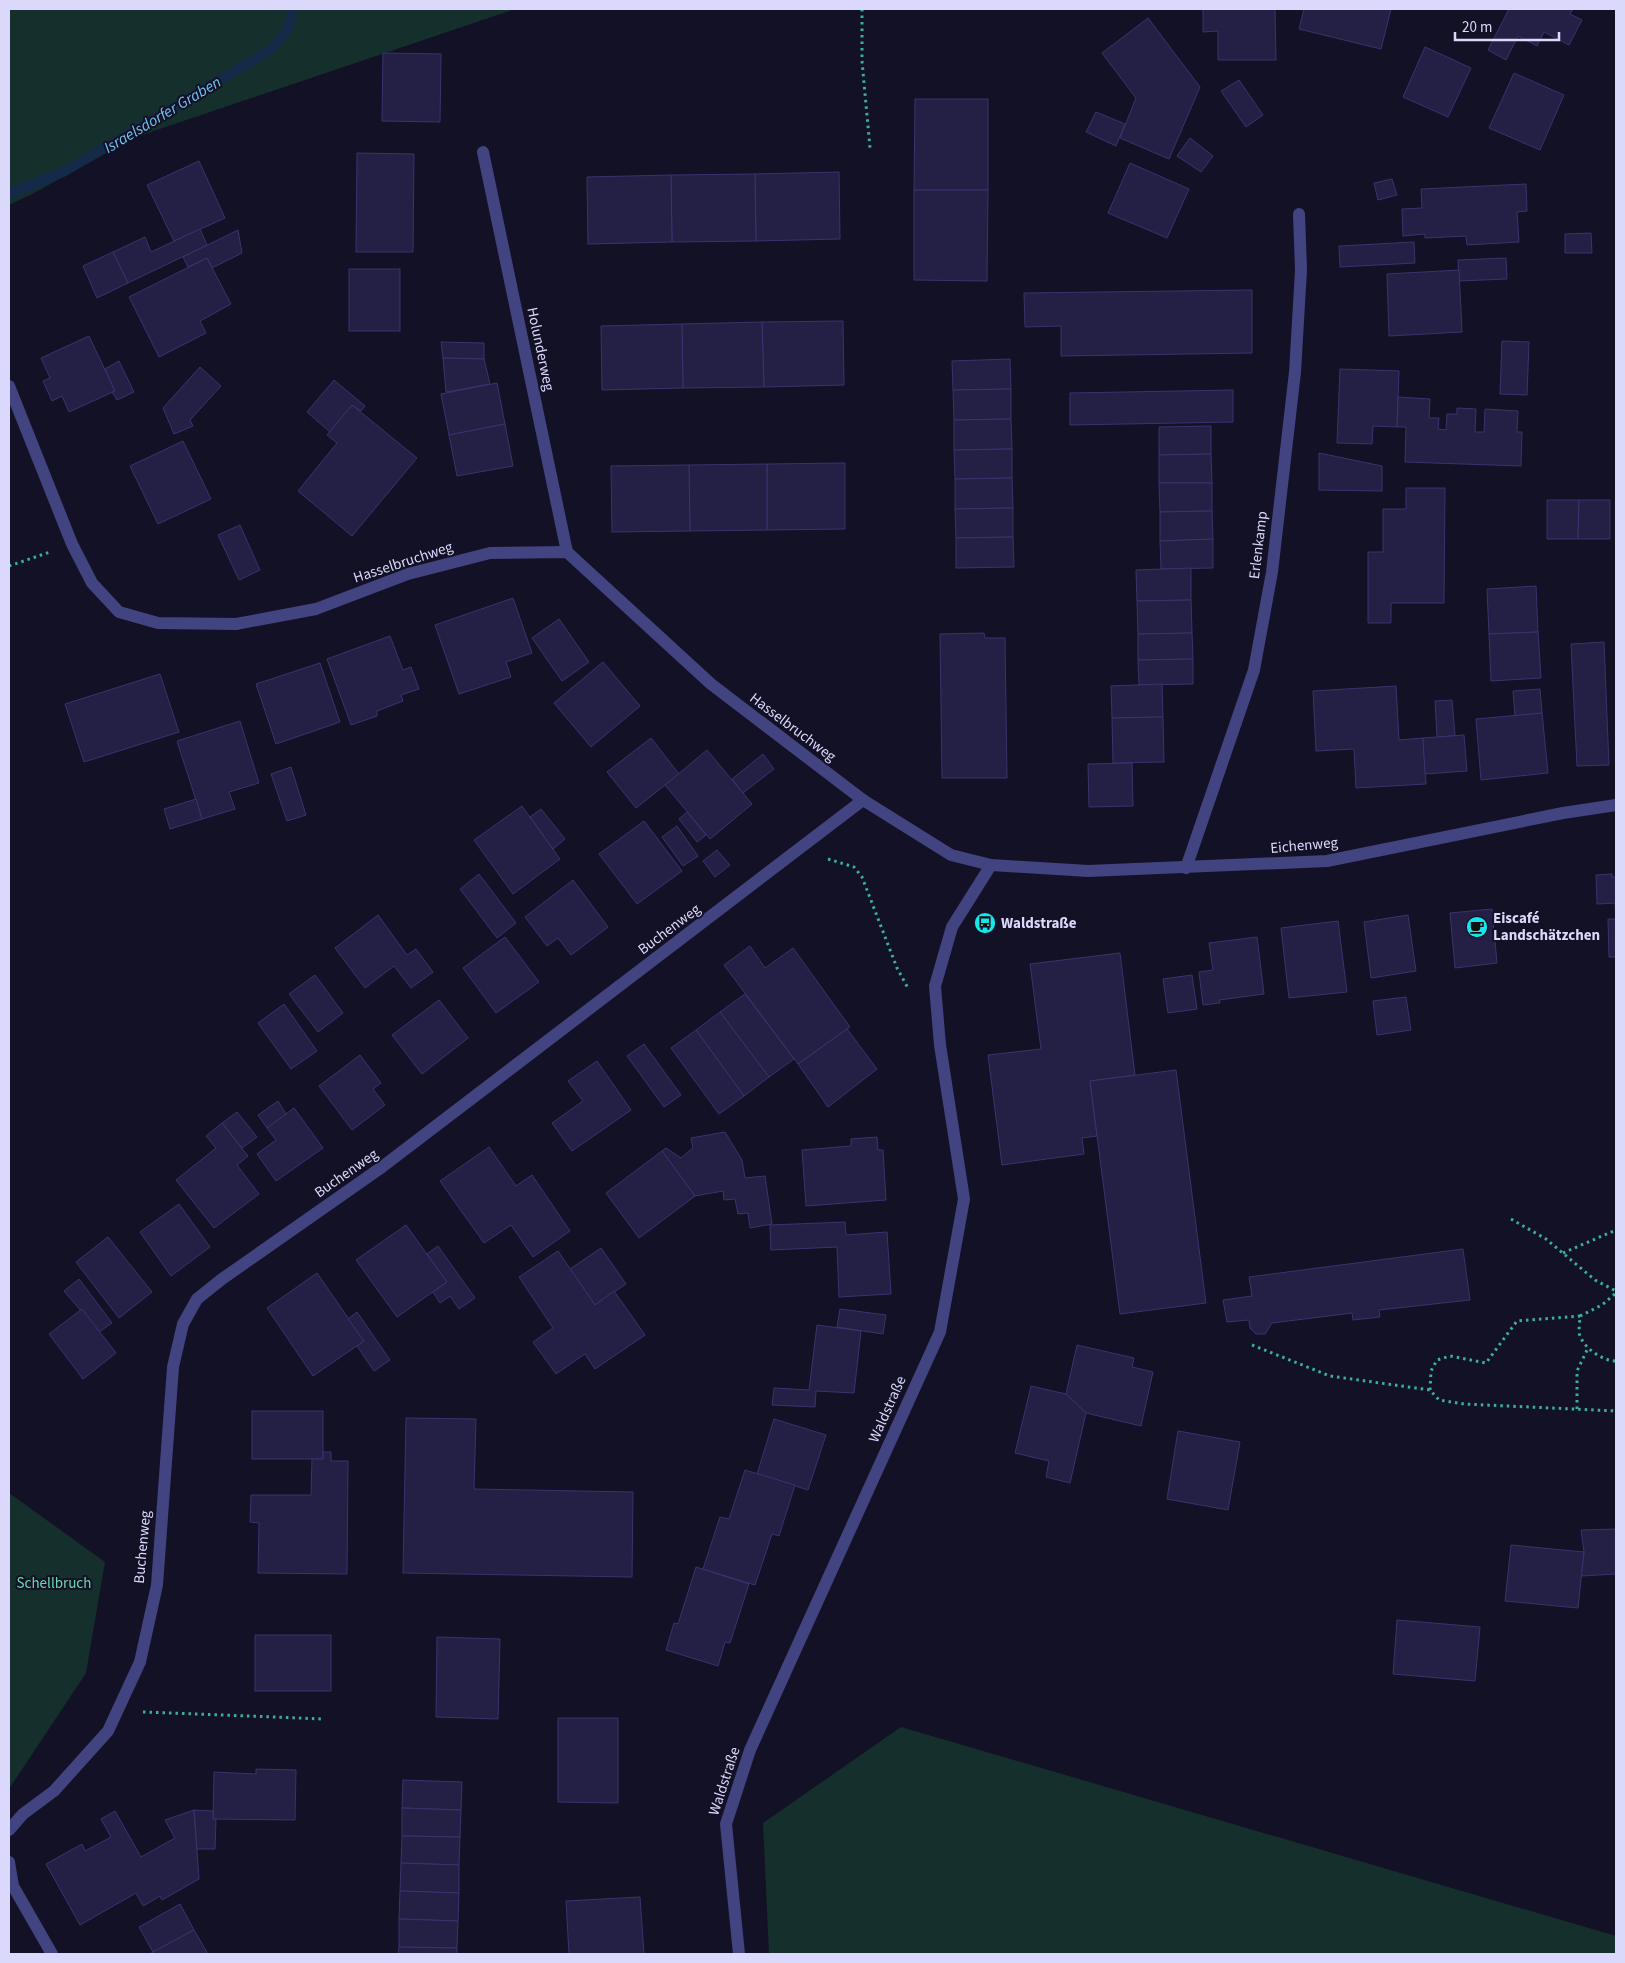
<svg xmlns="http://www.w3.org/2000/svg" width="1625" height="1963" viewBox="0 0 1625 1963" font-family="'Source Sans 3',sans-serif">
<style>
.green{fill:#152f2c}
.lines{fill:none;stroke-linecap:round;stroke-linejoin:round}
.stream{stroke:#132b48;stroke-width:10}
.building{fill:#241f45;stroke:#3a336e}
.path{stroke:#3bae9d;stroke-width:3;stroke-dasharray:2.5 4;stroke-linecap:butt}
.minor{stroke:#414480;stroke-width:12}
.labels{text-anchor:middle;stroke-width:4;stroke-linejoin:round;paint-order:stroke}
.street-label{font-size:15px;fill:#dad9fc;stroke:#131125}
.poi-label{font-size:15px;font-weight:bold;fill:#dad9fc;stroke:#131125;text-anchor:start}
.park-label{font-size:15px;fill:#6bd6b2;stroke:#131125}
.water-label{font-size:16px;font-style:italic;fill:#71c1f2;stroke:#131125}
</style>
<rect width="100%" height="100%" fill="#131125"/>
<!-- green -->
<g class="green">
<polygon points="9,9 515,9 136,137 32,194 9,205"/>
<polygon points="9,1493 105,1562 86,1673 9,1789"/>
<polygon points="901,1727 1616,1936 1616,1954 769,1954 763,1823"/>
</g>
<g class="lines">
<!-- stream -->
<path class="stream" d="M9,194L65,171L270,50C281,38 295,25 291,9"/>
</g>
<!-- building -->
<g class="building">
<polygon points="1203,9 1275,9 1276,60 1218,60 1218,31 1203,32"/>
<polygon points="1304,9 1391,9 1381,49 1299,29"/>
<polygon points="1509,9 1573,9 1570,14 1582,20 1569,45 1544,32 1537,46 1518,36 1506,60 1488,50"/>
<polygon points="1148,18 1200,87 1169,159 1120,138 1136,98 1102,53"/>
<polygon points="1425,47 1471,68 1448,117 1403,97"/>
<polygon points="383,53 441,54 440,122 382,121"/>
<polygon points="1514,73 1564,95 1540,150 1489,128"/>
<polygon points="1239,80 1263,115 1246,127 1221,91"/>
<polygon points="915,99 988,99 988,190 914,190"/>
<polygon points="1096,112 1125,124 1116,146 1086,132"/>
<polygon points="1190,138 1213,156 1201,172 1177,156"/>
<polygon points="357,153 414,154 413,252 356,252"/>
<polygon points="199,161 225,218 174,241 147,185"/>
<polygon points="1130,163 1189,189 1167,238 1108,213"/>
<polygon points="839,172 840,239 756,241 755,174"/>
<polygon points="755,174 756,241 672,242 671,175"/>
<polygon points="671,175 672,242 588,244 587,177"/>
<polygon points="1392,179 1397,195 1378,200 1374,183"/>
<polygon points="1526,184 1527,211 1517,212 1519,242 1467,245 1466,236 1425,238 1425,234 1403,236 1402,209 1422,208 1421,189"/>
<polygon points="914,190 988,190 987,281 914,280"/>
<polygon points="200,229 207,245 128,283 113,252 145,237 151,252"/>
<polygon points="238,230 242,253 212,268 207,258 188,267 183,257"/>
<polygon points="1591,233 1592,253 1565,253 1565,234"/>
<polygon points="1414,242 1415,263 1340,267 1339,246"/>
<polygon points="113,252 128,283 97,298 83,266"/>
<polygon points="207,258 231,304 200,321 206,333 159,357 129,297"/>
<polygon points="1506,258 1507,279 1459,281 1458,260"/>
<rect x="349" y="269" width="51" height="62"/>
<polygon points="1459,270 1462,332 1389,336 1387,274"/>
<polygon points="1252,290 1252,353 1061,356 1061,326 1025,327 1024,293"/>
<polygon points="843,321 844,385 764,387 762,322"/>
<polygon points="762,322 764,387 683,388 682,324"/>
<polygon points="682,324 683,388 602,390 601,326"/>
<polygon points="89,336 115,391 69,412 62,396 52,401 43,381 50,378 41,358"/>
<polygon points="1502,341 1529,342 1527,395 1500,394"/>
<polygon points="441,342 484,343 484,359 443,358"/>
<polygon points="443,358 484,359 490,384 446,392"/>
<polygon points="1010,359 1011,389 953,390 952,361"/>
<polygon points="119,361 134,392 117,400 112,392 115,391 105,369"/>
<polygon points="200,367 221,386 190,420 193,426 174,434 163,408"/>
<polygon points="1340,369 1399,371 1397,427 1373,426 1372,444 1337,443"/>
<polygon points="334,380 365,406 361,411 352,405 330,432 307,412"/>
<polygon points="497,383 505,424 449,435 441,394"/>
<polygon points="1011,389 1011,419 954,420 953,390"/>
<polygon points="1233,390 1233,422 1070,425 1070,393"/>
<polygon points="1398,397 1430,399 1429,418 1439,418 1438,429 1446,430 1447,414 1457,414 1457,408 1476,409 1475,432 1484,432 1485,409 1518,411 1517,432 1522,432 1521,466 1405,462 1406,427 1397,427"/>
<polygon points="352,405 417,458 352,536 298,491 337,443 327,435"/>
<polygon points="1011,419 1012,449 954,450 954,420"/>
<polygon points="505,424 513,466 457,476 449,435"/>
<polygon points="1211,426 1211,454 1159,455 1159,427"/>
<polygon points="183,441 211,499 158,524 130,466"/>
<polygon points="1012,449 1012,478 955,479 954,450"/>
<polygon points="1319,453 1382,466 1382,491 1319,490"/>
<polygon points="1211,454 1212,483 1159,483 1159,455"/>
<polygon points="845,463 845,529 767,530 767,464"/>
<polygon points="767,464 767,530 690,531 689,465"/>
<polygon points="689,465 690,531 612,532 611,466"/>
<polygon points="1012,478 1013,508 955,509 955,479"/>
<polygon points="1159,483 1212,483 1212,511 1160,512"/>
<polygon points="1406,488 1445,488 1444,603 1391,603 1391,623 1368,623 1368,552 1383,552 1383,509 1406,509"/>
<polygon points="1547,500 1579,500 1578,539 1547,539"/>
<polygon points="1579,500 1610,500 1610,539 1578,539"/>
<polygon points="1013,508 1013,537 956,538 955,509"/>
<polygon points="1212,511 1213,539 1160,541 1160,512"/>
<polygon points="240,525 260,570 239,580 218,535"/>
<polygon points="1013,537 1014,567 956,568 956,538"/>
<polygon points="1213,539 1213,568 1161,569 1160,541"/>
<polygon points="1191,568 1191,600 1137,601 1136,570"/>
<polygon points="1536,586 1538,632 1489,634 1487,589"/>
<polygon points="513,598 532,653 506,662 511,677 459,694 435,625"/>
<polygon points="1191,600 1192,633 1138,634 1137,601"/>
<polygon points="559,619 589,662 562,681 532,638"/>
<polygon points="1538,632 1541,678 1491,681 1489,634"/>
<polygon points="984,633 985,638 1005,638 1007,778 942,778 940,634"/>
<polygon points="1192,633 1193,659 1138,660 1138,634"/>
<polygon points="390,636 403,670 411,667 419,689 401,695 403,701 377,711 377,716 351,725 327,659"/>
<polygon points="1604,642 1609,765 1577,766 1571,644"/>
<polygon points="1193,659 1193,684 1139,685 1138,660"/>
<polygon points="603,662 640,706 591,747 554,703"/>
<polygon points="320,663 340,722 276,744 256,684"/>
<polygon points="160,674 179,732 84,762 65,704"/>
<polygon points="1162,684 1163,717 1112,718 1111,686"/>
<polygon points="1396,686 1399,740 1423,738 1426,784 1356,788 1354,749 1316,751 1313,691"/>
<polygon points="1540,689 1542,713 1515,716 1513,691"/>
<polygon points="1452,700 1455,736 1437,737 1435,701"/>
<polygon points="1542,713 1548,773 1481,780 1476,719"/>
<polygon points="1163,717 1164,762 1113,763 1112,718"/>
<polygon points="240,721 259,783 229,792 235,809 202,819 177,741"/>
<polygon points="1464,735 1467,771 1425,774 1423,738"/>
<polygon points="651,738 679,774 636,808 607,772"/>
<polygon points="707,750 752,804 710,839 665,785"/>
<polygon points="763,754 774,769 743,793 732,779"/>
<polygon points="1132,763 1133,806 1089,807 1088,764"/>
<polygon points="291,767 306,815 287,821 271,774"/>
<polygon points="196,799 202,819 170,829 164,809"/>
<polygon points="522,806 560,859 513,894 474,840"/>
<polygon points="541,809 565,839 553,849 530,817"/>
<polygon points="687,812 706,835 697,842 679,819"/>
<polygon points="644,821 682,871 637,904 599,854"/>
<polygon points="677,826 698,856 683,866 662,837"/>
<polygon points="717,850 730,865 715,877 703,861"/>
<polygon points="479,874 516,923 497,938 460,889"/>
<polygon points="1612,874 1612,877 1616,877 1616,957 1609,957 1608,919 1616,919 1615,903 1597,904 1596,875"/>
<polygon points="573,880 608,927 571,955 558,938 547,946 525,917"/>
<polygon points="1492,909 1497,963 1455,968 1450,913"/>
<polygon points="378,915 407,955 416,949 433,972 411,988 394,966 365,988 335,948"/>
<polygon points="1408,915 1416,971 1371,978 1364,922"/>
<polygon points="1338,921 1347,992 1289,998 1281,928"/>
<polygon points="505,937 539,982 496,1013 463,968"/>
<polygon points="1257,937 1264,994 1219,1000 1220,1003 1203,1005 1199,972 1213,970 1209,943"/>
<polygon points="750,946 765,968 793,948 850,1027 798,1064 724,965"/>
<polygon points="1120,953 1135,1075 1090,1081 1097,1136 1082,1138 1084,1154 1002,1165 988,1055 1041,1049 1030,964"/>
<polygon points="315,975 343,1013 318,1032 289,994"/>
<polygon points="1192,975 1197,1009 1168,1013 1163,979"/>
<polygon points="745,994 794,1059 769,1077 720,1012"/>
<polygon points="1406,997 1411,1030 1377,1035 1373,1001"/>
<polygon points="439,1000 468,1038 422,1074 392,1035"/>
<polygon points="284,1004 317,1051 291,1069 258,1023"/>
<polygon points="720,1012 769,1077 744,1096 696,1030"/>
<polygon points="847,1029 877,1069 828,1107 798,1064"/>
<polygon points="696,1030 744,1096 719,1114 671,1048"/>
<polygon points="644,1044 681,1095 664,1107 627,1056"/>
<polygon points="360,1055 381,1083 373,1089 385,1105 352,1130 319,1086"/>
<polygon points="597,1061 631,1110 572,1151 552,1123 583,1101 568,1081"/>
<polygon points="1176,1070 1206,1303 1120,1314 1090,1081"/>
<polygon points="278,1101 286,1114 267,1128 258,1115"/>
<polygon points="294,1108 323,1148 276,1181 257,1154 276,1140 267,1128"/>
<polygon points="237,1112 257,1137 242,1148 222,1123"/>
<polygon points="222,1123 248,1156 237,1165 259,1194 214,1228 176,1180 216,1148 206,1136"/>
<polygon points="725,1132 742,1160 745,1178 765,1176 772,1224 750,1228 748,1213 738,1214 735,1199 724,1200 723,1191 695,1196 662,1151 666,1148 681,1158 693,1148 691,1138"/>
<polygon points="877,1137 878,1150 883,1150 886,1200 806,1206 802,1150 851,1146 851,1139"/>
<polygon points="489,1147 516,1186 532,1175 570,1231 533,1257 511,1225 484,1243 440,1181"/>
<polygon points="662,1151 695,1196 639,1238 606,1193"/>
<polygon points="179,1204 210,1247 171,1276 140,1232"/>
<polygon points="845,1222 846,1235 887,1232 891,1294 839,1297 837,1247 771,1250 770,1225"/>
<polygon points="406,1225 447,1282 397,1317 356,1260"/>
<polygon points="108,1237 152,1292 119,1318 76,1262"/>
<polygon points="438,1246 475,1298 459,1309 450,1296 440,1303 433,1292 447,1282 427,1254"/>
<polygon points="601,1248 626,1284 595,1305 570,1269"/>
<polygon points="1463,1249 1470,1300 1379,1310 1380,1317 1353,1320 1352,1313 1272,1323 1265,1334 1256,1334 1250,1328 1249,1320 1227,1322 1223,1300 1252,1296 1249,1277"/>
<polygon points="558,1251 595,1305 614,1291 645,1335 595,1369 585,1354 556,1374 533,1342 553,1328 519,1277"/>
<polygon points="317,1273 364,1341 313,1376 267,1308"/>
<polygon points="79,1279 112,1323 99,1332 64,1291"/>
<polygon points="82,1309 116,1353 83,1379 49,1334"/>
<polygon points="840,1309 886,1315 883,1334 837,1327"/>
<polygon points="357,1312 390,1360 374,1371 357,1346 364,1341 348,1319"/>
<polygon points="817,1325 861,1331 854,1393 816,1391 815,1407 772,1405 774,1388 809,1390"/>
<polygon points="1077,1345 1134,1358 1132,1367 1153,1372 1141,1426 1086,1413 1066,1394"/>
<polygon points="1031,1386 1066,1394 1086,1413 1070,1483 1046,1477 1049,1461 1015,1453"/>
<rect x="252" y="1411" width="71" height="48"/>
<polygon points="406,1418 476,1419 474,1489 633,1492 632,1577 403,1573"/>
<polygon points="774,1419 826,1435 808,1490 757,1474"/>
<polygon points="1178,1431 1240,1442 1228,1510 1167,1499"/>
<polygon points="323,1452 331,1452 331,1461 348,1461 347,1574 258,1573 259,1523 250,1522 251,1495 311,1495 312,1459 323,1459"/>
<polygon points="745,1470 795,1485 779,1536 772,1534 755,1585 703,1569 720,1517 729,1519"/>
<polygon points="1616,1529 1616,1574 1581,1576 1584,1552 1581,1530"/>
<polygon points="1511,1545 1584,1552 1578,1608 1505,1601"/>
<polygon points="696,1567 749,1584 730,1643 725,1642 718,1666 666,1650 674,1623 678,1624"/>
<polygon points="1397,1620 1480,1627 1475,1681 1393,1674"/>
<rect x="255" y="1635" width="76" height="56"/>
<polygon points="437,1637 500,1639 498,1719 436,1717"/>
<polygon points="558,1718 618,1718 618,1803 558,1802"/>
<polygon points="256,1769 296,1770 295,1820 213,1819 214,1772 256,1774"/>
<polygon points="403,1780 462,1782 461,1810 402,1808"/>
<polygon points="402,1808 461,1810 460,1837 402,1836"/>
<polygon points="194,1810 199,1879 162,1900 160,1896 143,1906 136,1893 80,1925 46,1864 82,1844 85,1851 111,1837 101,1819 115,1811 141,1857 175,1838 165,1820"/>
<polygon points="194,1810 213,1811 213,1819 216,1819 215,1849 197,1849"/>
<polygon points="402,1836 460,1837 459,1865 401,1863"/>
<polygon points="401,1863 459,1865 459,1893 400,1891"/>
<polygon points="400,1891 459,1893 458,1921 399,1919"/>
<polygon points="640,1897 644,1954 569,1954 566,1901"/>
<polygon points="180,1904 194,1930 153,1952 139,1927"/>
<polygon points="399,1919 458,1921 457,1948 399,1947"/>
<polygon points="194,1930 208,1954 150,1954 153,1952"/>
<polygon points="399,1947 457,1948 457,1954 398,1954"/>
</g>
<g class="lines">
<!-- path -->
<g class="path">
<polyline points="862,9 862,61 870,148"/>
<polyline points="9,566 50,552"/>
<polyline points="828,859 854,867 862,877 897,968 909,990"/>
<polyline points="1511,1219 1546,1239 1595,1280 1616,1291"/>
<polyline points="1563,1253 1616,1230"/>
<polyline points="1580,1316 1602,1305 1616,1293"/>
<polyline points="1252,1345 1330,1376 1430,1390 1439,1400 1464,1404 1616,1411"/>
<path d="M1430,1390L1431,1371L1437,1360L1450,1356L1486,1363L1517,1321L1580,1316C1580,1322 1578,1331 1580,1336C1585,1349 1603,1361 1616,1361"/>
<polyline points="1577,1409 1577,1371 1588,1348"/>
<polyline points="143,1712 324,1719"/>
</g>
<!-- minor -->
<g class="minor">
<polyline points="483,152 567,552"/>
<polyline points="9,386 72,544 92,583 119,612 158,623 236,624 316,609 408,574 490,553 567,552 711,684 863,800 951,855 991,865 1088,871 1327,861 1563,813 1616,805"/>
<polyline points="1186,868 1254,670 1272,572 1295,372 1301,270 1299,214"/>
<polyline points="9,1830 23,1814 54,1791 108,1731 140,1662 157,1585 173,1367 183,1324 197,1299 222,1279 382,1167 863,800"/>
<polyline points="9,1862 13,1886 52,1954"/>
<polyline points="739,1954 726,1824 750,1750 940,1332 964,1199 940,1045 935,986 952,927 991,865"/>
</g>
</g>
<!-- icons -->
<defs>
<g id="bus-disc" transform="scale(1.125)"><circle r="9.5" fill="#17e7ea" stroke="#131125"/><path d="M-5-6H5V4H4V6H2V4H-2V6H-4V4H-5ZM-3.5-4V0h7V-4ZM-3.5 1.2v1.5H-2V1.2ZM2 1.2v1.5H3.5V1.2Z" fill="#111"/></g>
<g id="cafe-disc" transform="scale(1.125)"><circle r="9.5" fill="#17e7ea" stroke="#131125"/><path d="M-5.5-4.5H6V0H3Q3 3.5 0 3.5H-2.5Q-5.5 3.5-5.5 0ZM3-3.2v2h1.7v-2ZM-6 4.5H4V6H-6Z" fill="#111"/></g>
</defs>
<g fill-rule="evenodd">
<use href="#bus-disc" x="985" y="923"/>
<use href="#cafe-disc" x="1477" y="927"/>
</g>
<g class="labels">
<!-- street labels -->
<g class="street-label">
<text transform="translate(541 349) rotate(78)" y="5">Holunderweg</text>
<text transform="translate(1258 545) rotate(-83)" y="5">Erlenkamp</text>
<text transform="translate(403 562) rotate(-18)" y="5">Hasselbruchweg</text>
<text transform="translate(793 727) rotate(37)" y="5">Hasselbruchweg</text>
<text transform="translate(1304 845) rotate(-5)" y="5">Eichenweg</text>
<text transform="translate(669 929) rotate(-37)" y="5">Buchenweg</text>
<text transform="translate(346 1173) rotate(-35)" y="5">Buchenweg</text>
<text transform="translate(887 1409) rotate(-66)" y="5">Waldstraße</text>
<text transform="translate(142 1547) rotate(-85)" y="5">Buchenweg</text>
<text transform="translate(724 1781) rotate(-72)" y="5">Waldstraße</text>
</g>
<!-- poi labels -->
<g class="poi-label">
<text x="1493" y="923">Eiscafé<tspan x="1493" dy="17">Landschätzchen</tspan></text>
<text x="1001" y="928">Waldstraße</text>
</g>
<!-- park labels -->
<g class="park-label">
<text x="54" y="1588">Schellbruch</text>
</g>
<!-- water labels -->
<g class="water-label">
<text transform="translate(162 114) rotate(-31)" y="6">Israelsdorfer Graben</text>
</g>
</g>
<!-- border -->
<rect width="1625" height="1963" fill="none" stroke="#dad9fc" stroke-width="20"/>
<!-- scale -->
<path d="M1455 32v8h104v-8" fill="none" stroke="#dad9fc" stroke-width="2.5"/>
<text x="1462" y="32" font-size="15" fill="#dad9fc" stroke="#131125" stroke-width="4" paint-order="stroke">20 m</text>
</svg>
